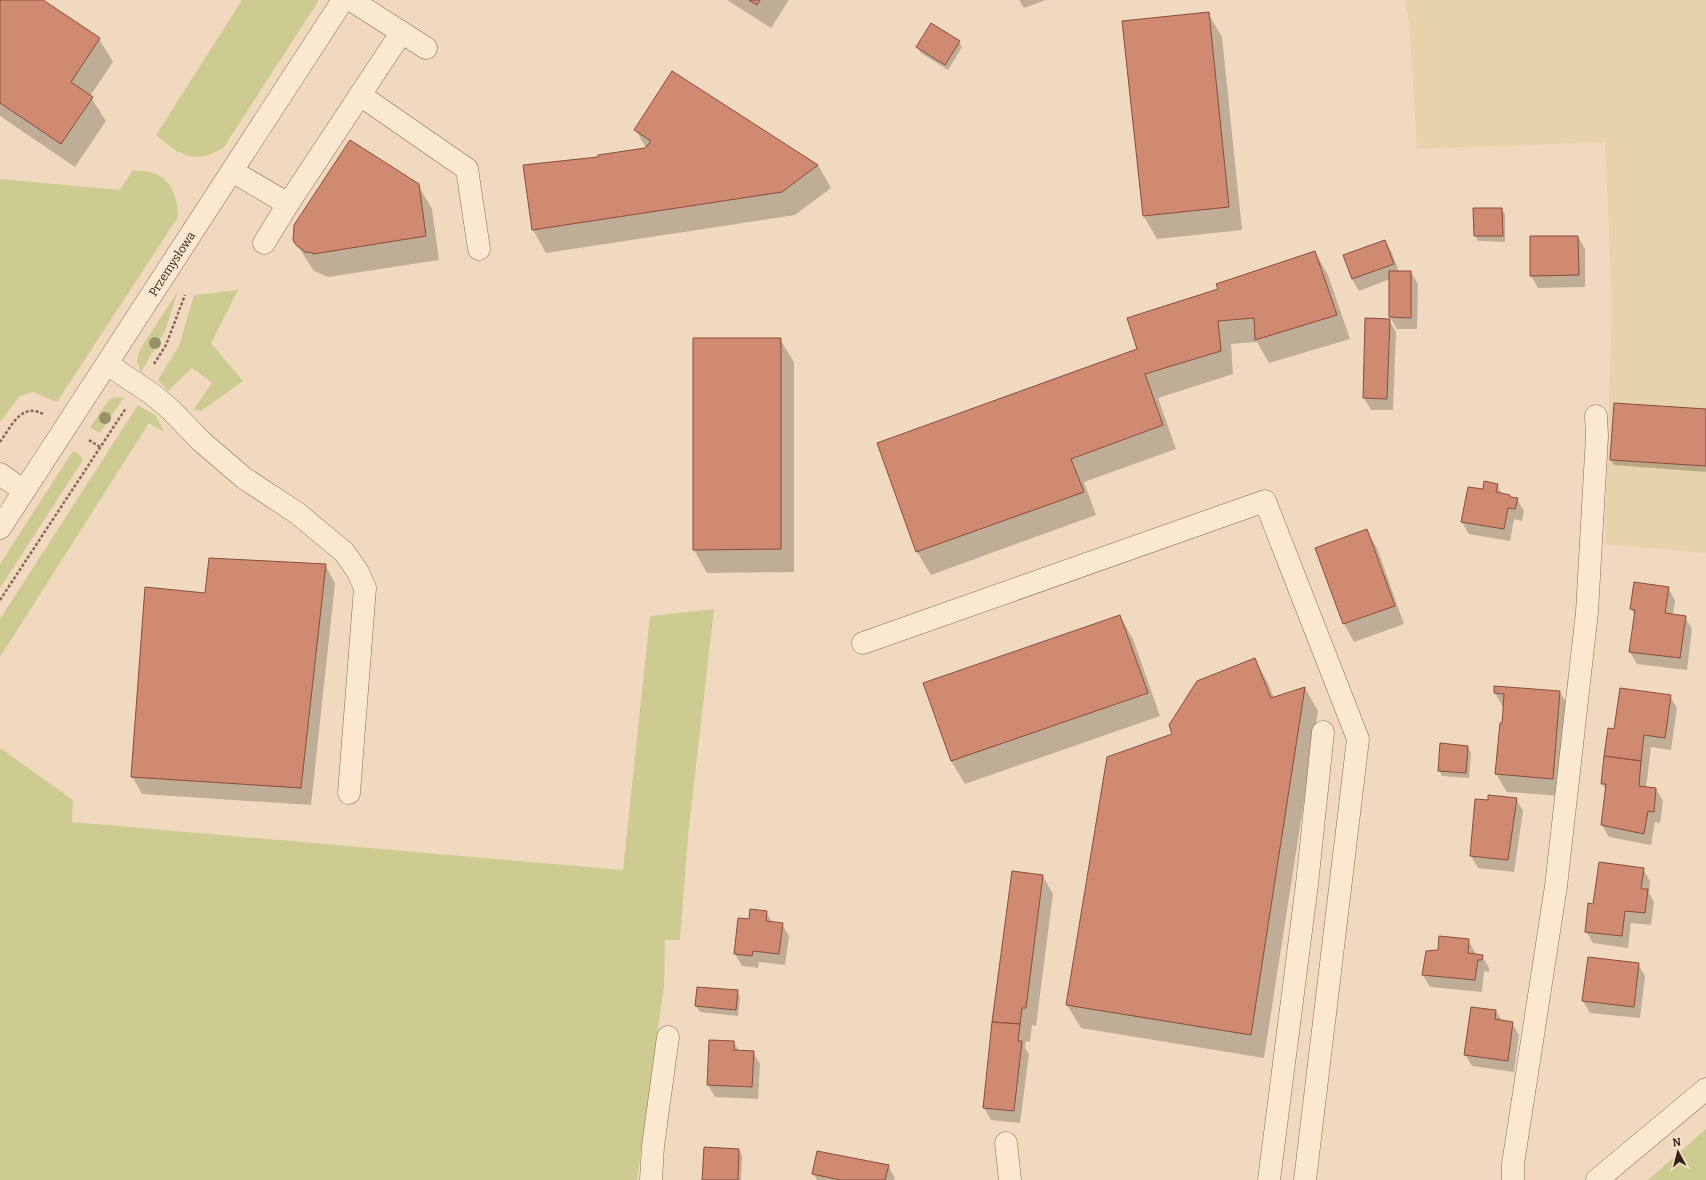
<svg xmlns="http://www.w3.org/2000/svg" width="1706" height="1180" viewBox="0 0 1706 1180" font-family="Bitter,serif">
<style>
.farmland{fill:#e6d3ab}
.green{fill:#cecb92}
.shadow{fill:#0003}
.building{fill:#d08a72;stroke:#894d3b}
.lines{fill:none;stroke-linecap:round;stroke-linejoin:round}
.minor-casing{stroke:#896956;stroke-width:23}
.path{stroke:#896956;stroke-width:2.5;stroke-dasharray:3 2;stroke-linecap:butt}
.minor{stroke:#fae8d1;stroke-width:22}
.tree{fill:#989068}
.labels{text-anchor:middle;stroke-width:3;stroke-linejoin:round;paint-order:stroke}
.street-label{font-size:12px;fill:#37241b;stroke:#f7e4ce}
</style>
<rect width="100%" height="100%" fill="#f0d9be"/>
<!-- farmland -->
<polygon class="farmland" points="1405,0 1706,0 1706,553 1605,544 1612,302 1605,142 1417,149 1409,22"/>
<!-- green -->
<g class="green">
<path d="M242,0H319L224,147C195,166 179,155 156,135Z"/>
<path d="M133,170C140,171 147,171 153,173C172,179 178,199 178,217L57,402L33,392L20,396L0,422V179L120,190Z"/>
<polygon points="238,290 211,343 243,381 201,411 194,409 212,383 192,368 168,391 158,380 179,346 194,295"/>
<polygon points="178,291 165,331 141,372 137,362 139,351"/>
<polygon points="124,397 100,433 90,427 108,401 112,398"/>
<polygon points="138,405 156,416 164,432 149,423 0,657 0,619"/>
<polygon points="73,451 79,454 83,460 0,588 0,564"/>
<polygon points="714,609 688,836 680,940 665,940 664,986 637,1180 0,1180 0,748 73,800 72,822 623,870 650,616"/>
<polygon points="1706,1129 1706,1180 1648,1180"/>
</g>
<!-- shadow -->
<g class="shadow">
<polygon points="0,0 41,0 99,39 113,62 90,96 106,121 75,167 0,116"/>
<polygon points="727,0 789,0 771,28"/>
<polygon points="1019,0 1046,0 1024,8"/>
<polygon points="1208,13 1222,37 1242,230 1157,239 1143,215"/>
<polygon points="959,42 962,47 948,70 921,53 917,47"/>
<polygon points="672,73 818,165 831,188 795,215 546,253 533,230 524,166 599,158 646,148 636,130"/>
<polygon points="418,185 432,209 439,260 328,277 314,271 294,240"/>
<polygon points="1501,209 1505,214 1505,242 1478,241 1475,235"/>
<polygon points="1578,237 1585,249 1585,287 1538,288 1531,276"/>
<polygon points="1385,241 1392,253 1399,272 1411,272 1418,284 1417,329 1397,329 1390,317 1390,279 1359,291 1352,279"/>
<polygon points="1315,252 1328,275 1350,339 1269,363 1257,342 1231,344 1233,374 1158,398 1176,449 1084,482 1096,515 931,575 917,552 1138,350 1219,289"/>
<polygon points="1389,320 1396,332 1393,410 1371,410 1364,398"/>
<polygon points="780,339 794,362 794,572 707,573 694,550"/>
<polygon points="1706,410 1706,472 1614,465 1611,460"/>
<polygon points="1497,485 1502,494 1517,499 1524,511 1522,521 1514,519 1510,541 1469,534 1462,522 1484,490"/>
<polygon points="1366,530 1377,548 1404,624 1354,642 1344,624 1317,549"/>
<polygon points="325,565 335,583 311,805 142,794 132,776 206,594"/>
<polygon points="1634,583 1668,588 1675,600 1673,615 1685,617 1692,629 1687,670 1637,664 1630,652 1635,616 1631,609"/>
<polygon points="1120,616 1133,639 1160,716 965,784 951,761"/>
<polygon points="1255,660 1268,683 1274,698 1305,688 1318,711 1264,1058 1081,1028 1067,1005 1173,735"/>
<polygon points="1560,692 1570,710 1563,796 1507,792 1496,774 1504,709 1495,693"/>
<polygon points="1670,696 1677,708 1671,750 1651,747 1646,788 1656,789 1663,801 1660,823 1655,822 1651,845 1609,837 1602,825 1606,791 1602,783 1615,731"/>
<polygon points="1468,747 1471,753 1469,778 1442,776 1439,770"/>
<polygon points="1516,799 1523,811 1514,872 1478,868 1471,856 1489,802"/>
<polygon points="1643,869 1650,881 1649,893 1654,902 1651,925 1631,923 1628,948 1593,943 1586,931 1594,905"/>
<polygon points="1043,876 1053,894 1036,1026 1032,1025 1030,1042 1026,1041 1025,1048 1029,1054 1020,1123 991,1120 984,1108"/>
<polygon points="766,912 773,923 782,924 789,936 785,965 759,962 758,968 742,966 735,954 739,919 750,920"/>
<polygon points="1468,940 1475,952 1475,955 1482,956 1489,968 1489,972 1484,971 1482,992 1430,987 1423,975 1439,951"/>
<polygon points="1638,964 1645,976 1640,1018 1590,1013 1583,1001"/>
<polygon points="698,988 737,991 740,997 738,1016 700,1012 696,1006"/>
<polygon points="1496,1011 1502,1021 1512,1023 1519,1035 1514,1072 1472,1066 1465,1054"/>
<polygon points="734,1042 739,1051 753,1052 760,1064 758,1099 715,1097 708,1085"/>
<polygon points="739,1150 742,1156 741,1180 703,1180"/>
<polygon points="888,1166 895,1178 894,1180 817,1180 814,1174"/>
</g>
<!-- building -->
<g class="building">
<polygon points="0,0 43,0 100,38 71,82 93,97 61,144 0,103"/>
<polygon points="749,0 760,0 757,5"/>
<polygon points="1209,12 1229,207 1143,216 1122,21"/>
<polygon points="931,23 960,41 945,65 916,47"/>
<polygon points="672,71 818,165 782,192 532,230 523,165 598,157 598,155 645,148 651,141 634,130"/>
<polygon points="350,140 419,184 426,236 313,254 313,253 305,252 296,245 293,240 294,225"/>
<polygon points="1473,208 1502,208 1503,236 1474,236"/>
<polygon points="1530,236 1578,236 1579,275 1530,276"/>
<polygon points="1385,240 1394,264 1352,279 1343,255"/>
<polygon points="1315,251 1337,315 1255,340 1254,318 1218,321 1221,351 1145,374 1163,425 1071,459 1084,492 916,552 877,443 1137,349 1127,318 1218,289 1216,284"/>
<polygon points="1389,271 1411,271 1411,318 1389,317"/>
<polygon points="1365,318 1390,319 1387,399 1363,398"/>
<polygon points="693,338 781,338 781,549 693,550"/>
<polygon points="1614,403 1706,409 1706,466 1610,460"/>
<polygon points="1484,481 1498,484 1496,492 1510,495 1510,497 1518,498 1515,509 1508,508 1504,529 1461,522 1468,487 1483,489"/>
<polygon points="1367,529 1395,606 1343,624 1315,548"/>
<polygon points="209,558 326,564 301,788 131,777 145,587 205,593"/>
<polygon points="1634,582 1669,587 1665,613 1686,616 1680,658 1629,652 1635,610 1630,609"/>
<polygon points="1120,615 1148,693 951,761 923,683"/>
<polygon points="1255,658 1271,698 1305,687 1251,1035 1066,1005 1107,757 1172,734 1169,725 1197,681"/>
<polygon points="1494,686 1560,691 1553,779 1495,774 1500,723 1502,723 1504,694 1494,693"/>
<polygon points="1620,688 1671,695 1665,738 1644,735 1641,761 1604,756 1608,728 1614,729"/>
<polygon points="1440,743 1468,746 1466,773 1438,771"/>
<polygon points="1604,756 1641,761 1639,786 1656,788 1654,812 1648,811 1644,834 1601,825 1606,784 1601,784"/>
<polygon points="1488,795 1517,798 1508,860 1470,856 1475,799 1488,800"/>
<polygon points="1599,862 1644,868 1641,889 1648,889 1645,913 1625,911 1622,936 1585,932 1588,903 1593,904"/>
<polygon points="1012,871 1043,875 1026,1008 1022,1008 1020,1024 992,1022"/>
<polygon points="750,909 767,911 766,921 783,923 779,954 753,951 752,956 734,954 738,918 749,919"/>
<polygon points="1439,936 1469,939 1468,953 1483,955 1482,960 1478,960 1475,980 1422,975 1426,951 1438,950"/>
<polygon points="1588,957 1639,963 1634,1007 1582,1001"/>
<polygon points="697,987 738,990 736,1010 695,1006"/>
<polygon points="1471,1007 1496,1010 1495,1019 1513,1022 1508,1061 1464,1055"/>
<polygon points="992,1022 1020,1024 1018,1041 1022,1041 1014,1111 983,1108"/>
<polygon points="709,1040 734,1041 734,1050 754,1051 752,1087 707,1085"/>
<polygon points="704,1147 739,1149 738,1180 702,1180"/>
<polygon points="817,1151 889,1165 885,1180 841,1180 812,1174"/>
</g>
<g class="lines">
<!-- minor casing -->
<g class="minor-casing">
<g id="minor">
<polyline points="351,0 426,48"/>
<polyline points="360,95 467,169 479,249"/>
<polyline points="232,171 288,204"/>
<polyline points="264,243 288,204 401,33"/>
<polyline points="107,364 152,394 170,409 202,442 244,478 297,513 344,552 358,572 365,588 349,793"/>
<polyline points="0,474 24,491"/>
<polyline points="0,528 343,0"/>
<polyline points="863,643 1265,501 1358,739 1305,1180"/>
<polyline points="1006,1143 1010,1180"/>
<polyline points="651,1180 653,1146 668,1037"/>
<polyline points="1269,1180 1307,884 1323,732"/>
<polyline points="1513,1180 1513,1164 1556,886 1587,612 1597,436 1596,416"/>
<polyline points="1597,1180 1706,1089"/>
</g>
</g>
<!-- path -->
<g class="path">
<polyline points="154,364 166,345 185,295"/>
<polyline points="89,440 100,447"/>
<path d="M0,442C11,427 21,402 43,414"/>
<polyline points="0,600 126,408"/>
</g>
<!-- minor -->
<use href="#minor" class="minor"/>
</g>
<!-- trees -->
<g class="tree">
<circle cx="155" cy="343" r="6"/>
<circle cx="105" cy="418" r="6"/>
</g>
<g class="labels">
<!-- street labels -->
<g class="street-label">
<text transform="translate(172 264) rotate(-57)" y="4">Przemysłowa</text>
</g>
</g>
<!-- north arrow -->
<g transform="translate(1678 1152) rotate(353)" stroke="#f7e4ce" stroke-width="3" paint-order="stroke">
<path d="M0-3L7 15L0 10L-7 15Z" fill="#37241b"/>
<text y="-6" font-size="11" font-weight="bold" text-anchor="middle" fill="#37241b">N</text>
</g>
</svg>
